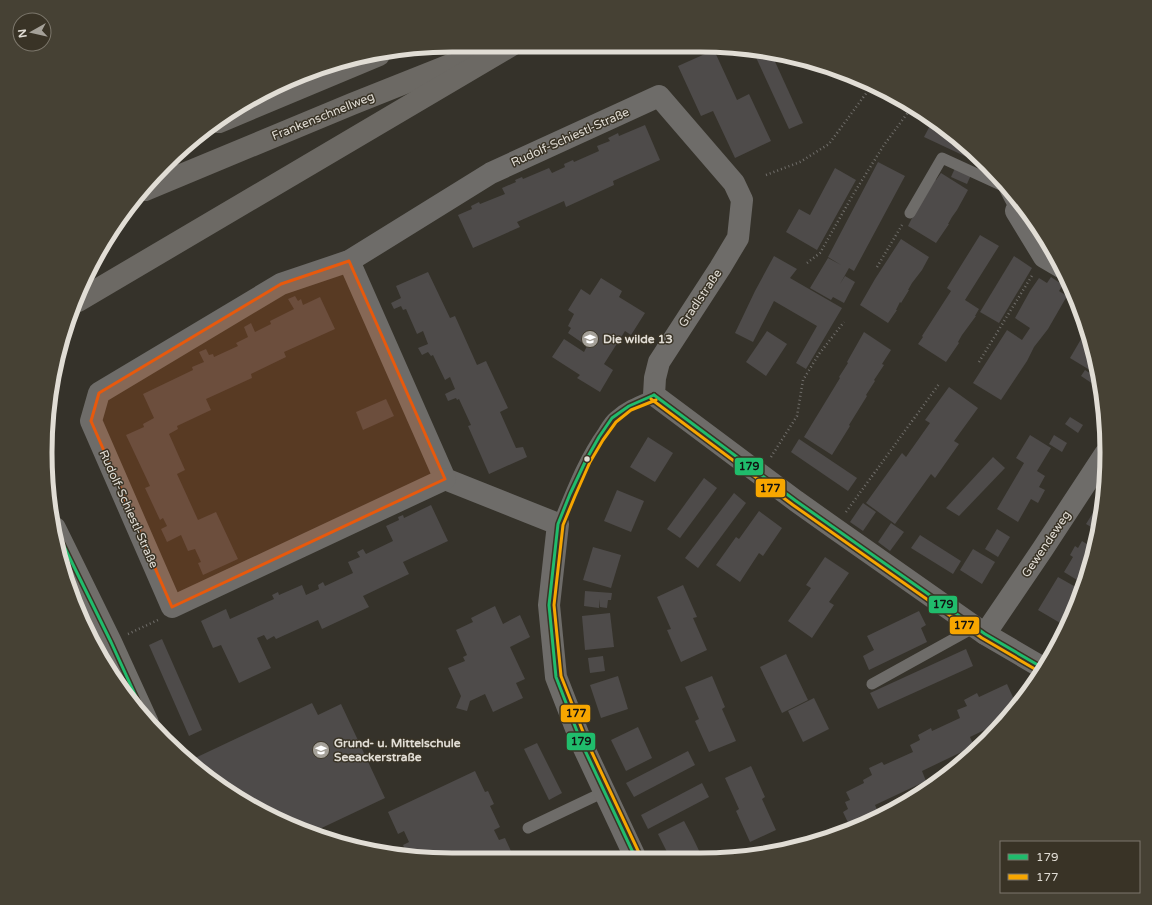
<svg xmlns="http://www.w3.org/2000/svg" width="1152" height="905" viewBox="0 0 1152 905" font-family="'Varela Round',sans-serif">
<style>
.building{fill:#4e4b4a}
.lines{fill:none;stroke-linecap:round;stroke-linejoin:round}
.path{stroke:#706e6a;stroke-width:2.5;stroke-dasharray:1 3;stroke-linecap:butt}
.service{stroke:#6e6c69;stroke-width:11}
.minor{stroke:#6e6c69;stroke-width:22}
.secondary{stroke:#706e6a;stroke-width:22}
.motorway{stroke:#6c6964;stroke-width:22}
.bus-1-casing{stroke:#393326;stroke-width:6}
.bus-2-casing{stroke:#393326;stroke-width:6}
.bus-1{stroke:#20bc6c;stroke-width:3}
.bus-2{stroke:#f7a600;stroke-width:3}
.marked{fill:#e8590c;fill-opacity:0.2;stroke:#e8590c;stroke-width:3;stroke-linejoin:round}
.bus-dot{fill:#e1ddd5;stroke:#393326;stroke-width:1.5}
.labels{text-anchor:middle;stroke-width:3;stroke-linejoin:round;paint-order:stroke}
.street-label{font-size:12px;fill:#e1ddd5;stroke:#393326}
.poi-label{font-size:12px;font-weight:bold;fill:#e1ddd5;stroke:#393326;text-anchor:start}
.rim{fill:none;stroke:#e1ddd5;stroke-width:5}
.line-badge{stroke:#393326;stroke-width:1.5}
.pale-badge-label{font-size:11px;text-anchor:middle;font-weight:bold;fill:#111}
</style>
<rect width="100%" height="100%" fill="#35322a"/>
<!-- building -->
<g class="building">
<polygon points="714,50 737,100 749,94 771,141 735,158 713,111 701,116 678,66"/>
<polygon points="753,51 772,55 803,123 789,129"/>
<polygon points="933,120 948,129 988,167 924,137"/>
<polygon points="645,125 660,160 613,181 614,185 566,207 564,201 517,222 520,227 473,248 458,215 472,209 471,206 479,202 480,204 505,194 502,188 516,182 515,180 522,177 523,179 549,168 552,173 565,167 564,164 573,160 574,162 599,151 597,146 610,141 608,138 618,133 619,136"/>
<polygon points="878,162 905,176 854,271 849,268 840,284 845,276 855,282 844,303 833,297 831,300 810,288 828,258 841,265 828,257"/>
<polygon points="835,168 856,180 817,250 786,232 799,209 810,215"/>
<polygon points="955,168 971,175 967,184 951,177"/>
<polygon points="941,173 968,190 957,210 952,217 948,224 949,224 936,243 908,226 912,218 911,218 924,199 935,180 936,180"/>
<polygon points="980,235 999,246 965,300 979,309 975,316 976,316 962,335 958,342 959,343 946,362 918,344 923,337 922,336 951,291 947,288"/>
<polygon points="901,239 929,257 922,270 912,283 908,290 909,290 901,303 900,302 896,310 897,310 888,323 860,305 875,279"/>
<polygon points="774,256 797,269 790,278 842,308 806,369 796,363 817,326 774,301 753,342 735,333 755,291"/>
<polygon points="1014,256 1032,268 999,323 980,312"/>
<polygon points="428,272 450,318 455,316 477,365 486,361 508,408 500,412 516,448 523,447 527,457 489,474 468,426 471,425 459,399 457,400 456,398 448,401 445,394 455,389 450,377 445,380 433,355 431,356 428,352 422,355 418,348 428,344 423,331 417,334 406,309 403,310 401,306 394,309 391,303 401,298 396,286"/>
<polygon points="1051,277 1063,285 1059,291 1067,296 1048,329 1034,347 1027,361 1001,400 973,383 1007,330 1022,340 1030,328 1015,318 1030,291 1039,278 1047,283"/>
<polygon points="601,278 622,291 619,297 645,313 631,335 625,331 604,364 613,370 600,392 577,378 580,375 552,357 564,339 584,352 587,346 568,333 571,328 568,326 574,314 568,310 581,289 590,295"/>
<polygon points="295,296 298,301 301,299 303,305 320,297 335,329 284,352 286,357 251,374 252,378 206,399 211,410 177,426 178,429 169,434 185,470 177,474 198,520 216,512 238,559 203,575 198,563 201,562 195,549 188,551 181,535 167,542 161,529 167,526 163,518 160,520 145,488 150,486 126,435 144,427 143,424 154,418 143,394 193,370 192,367 204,362 199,352 206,349 209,355 213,354 214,357 238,346 236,343 248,337 244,327 251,323 255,332 271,324 270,321 294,309 288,299"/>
<polygon points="1087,329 1088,332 1098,375 1070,358"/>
<polygon points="767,331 787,344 766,376 746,362"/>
<polygon points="864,332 891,350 882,364 884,365 874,380 875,381 866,395 867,396 849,425 850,426 832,455 804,437 840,378 839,377 848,363 847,362"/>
<polygon points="1085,370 1096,377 1093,384 1081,376"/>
<polygon points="949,387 978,408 954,441 959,444 935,478 931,474 895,524 866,503 902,453 906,457 930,423 925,420"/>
<polygon points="386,399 394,416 363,430 356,412"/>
<polygon points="1070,417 1083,425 1078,433 1065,424"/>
<polygon points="1030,435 1051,448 1037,471 1045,476 1039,487 1045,490 1038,503 1031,499 1018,522 997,509 1024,463 1016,458"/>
<polygon points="1054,435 1067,443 1062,452 1049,444"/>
<polygon points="648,437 673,453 655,482 630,467"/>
<polygon points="799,439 857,478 848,491 791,452"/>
<polygon points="993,457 1005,468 959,516 946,508"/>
<polygon points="704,478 717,488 680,538 667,529"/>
<polygon points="617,490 644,501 631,532 604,521"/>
<polygon points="734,493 746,503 698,568 685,558"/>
<polygon points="1103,497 1098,531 1086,524"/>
<polygon points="863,503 876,512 863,531 850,522"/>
<polygon points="431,505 448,541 403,562 409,574 363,596 369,607 322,629 318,620 276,639 274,636 267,640 264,635 257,638 271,668 239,683 221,645 213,648 201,621 226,609 230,619 274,599 272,595 278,592 279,595 302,585 306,595 319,589 318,585 323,582 325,586 353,573 348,562 360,557 357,552 363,549 366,554 393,541 386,526 399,520 398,517 403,515 404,518"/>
<polygon points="759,511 782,528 763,556 759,553 740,582 716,565 736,537 739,539"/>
<polygon points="891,523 904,532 890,551 878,542"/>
<polygon points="997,529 1010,537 998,557 985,549"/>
<polygon points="920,535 961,561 953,574 911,548"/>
<polygon points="1082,541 1095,549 1077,580 1064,572 1073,557 1070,555 1075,546 1078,548"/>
<polygon points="593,547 621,555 611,588 583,580"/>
<polygon points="973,549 995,562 982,584 960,570"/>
<polygon points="825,557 849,573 829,602 834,605 812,638 788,621 811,588 806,585"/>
<polygon points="1058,577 1081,590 1074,601 1076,603 1067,627 1038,610"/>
<polygon points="683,585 697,617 693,618 707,650 681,662 667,630 671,629 657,597"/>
<polygon points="585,591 612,593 611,600 608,600 607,608 600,607 600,599 599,608 584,606"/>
<polygon points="495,606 503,624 520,615 530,637 510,647 525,679 516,683 523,698 493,712 485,694 470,701 467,711 456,708 461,696 448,668 465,661 463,657 467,655 456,630 473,622 471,618"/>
<polygon points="919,611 926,625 921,628 927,642 869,670 863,656 874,650 867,636"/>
<polygon points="610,613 614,647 585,650 582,616"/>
<polygon points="162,639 202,730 189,736 149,645"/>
<polygon points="966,649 973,666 878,709 870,693"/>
<polygon points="786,654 808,700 782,713 760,667"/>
<polygon points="603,656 605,671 590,673 588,658"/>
<polygon points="618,676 628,709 601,718 590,685"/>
<polygon points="712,676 725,707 722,709 736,741 709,752 695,721 699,719 685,687"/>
<polygon points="1007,684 1017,706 1003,721 970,737 974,746 922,771 926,781 875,805 880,816 851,829 843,812 848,809 845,802 850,800 846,792 864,783 863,780 872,775 869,768 882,762 884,765 913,752 910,745 920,740 918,735 931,728 932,731 960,718 957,710 967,706 964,700 977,693 979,697"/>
<polygon points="814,698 829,729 803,742 788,711"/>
<polygon points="312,703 318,715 341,704 385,798 311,833 297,829 226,791 200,769 195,758"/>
<polygon points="638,727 652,758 626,771 611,740"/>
<polygon points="537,743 562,793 549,800 524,749"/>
<polygon points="688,751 695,765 634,797 626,783"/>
<polygon points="751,766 765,797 762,799 776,830 750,842 736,811 739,809 725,778"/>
<polygon points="475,771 485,792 488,791 494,804 490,806 500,827 494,830 499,840 505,838 515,860 452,860 408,856 403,845 409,842 404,831 398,834 388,812"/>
<polygon points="702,783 709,797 648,829 641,815"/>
<polygon points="684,821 692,836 703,859 671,859 666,850 658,834"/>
</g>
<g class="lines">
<!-- path -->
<g class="path">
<polyline points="766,175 800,162 829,144 873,84"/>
<polyline points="807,263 820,253 854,193 884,145 912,107"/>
<polyline points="877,267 902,225"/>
<polyline points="979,362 1033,274"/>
<polyline points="771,457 797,416 803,380 819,354 844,322"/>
<polyline points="846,512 939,384"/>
<polyline points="128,634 158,620"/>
</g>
<!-- service -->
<g class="service">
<polyline points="910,213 942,158 1003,186 1016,211"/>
<path d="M558,524C571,493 583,460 603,432C606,427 609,421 614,417C626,406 640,401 654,395"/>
<polyline points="872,684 975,627"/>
<polyline points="528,828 604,792"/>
</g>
<!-- minor -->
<g class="minor">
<polyline points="1016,211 1044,257 1061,267"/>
<polyline points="349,261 445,479 558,524 549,605 556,677 582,744 636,859"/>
<polyline points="445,479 172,607 91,421 99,393 281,284 349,261 491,173 659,96 734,183 742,200 738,238 720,268 659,362 655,378 654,395 796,501 834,528 985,634 1043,668"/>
<polyline points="985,634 1042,550 1105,454"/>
</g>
<!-- secondary -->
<polyline class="secondary" points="55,528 111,642 148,723"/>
<!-- motorway -->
<g class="motorway">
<polyline points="219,122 379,55"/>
<polyline points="145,190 352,104 475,55"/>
<polyline points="78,301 512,45"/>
</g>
<!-- bus-1 casing -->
<g class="bus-1-casing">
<g id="bus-1">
<polyline points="654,395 796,501 985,634 1043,668"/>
<polyline points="55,528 111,642 148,723"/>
<polyline points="636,859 582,744 556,677 549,605 558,524 570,494 586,460 599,437 612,418 629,406 654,395"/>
</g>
</g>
<!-- bus-2 casing -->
<g class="bus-2-casing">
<g id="bus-2">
<polyline points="651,399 793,505 982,638 1040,672"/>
<polyline points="641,857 587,742 561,676 554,605 563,525 575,496 590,462 603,440 616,422 631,410 656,400"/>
</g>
</g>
<!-- bus-1 -->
<use href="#bus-1" class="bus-1"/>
<!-- bus-2 -->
<use href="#bus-2" class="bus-2"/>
</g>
<!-- marked area -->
<path class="marked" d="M349,261L445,479L172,607L91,421L99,393L281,284Z"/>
<!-- icons -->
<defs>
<g id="school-disc" transform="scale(0.9)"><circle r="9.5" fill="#a5a199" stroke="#393326"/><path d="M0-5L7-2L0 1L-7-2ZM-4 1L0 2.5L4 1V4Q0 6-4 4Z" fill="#fff"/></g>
</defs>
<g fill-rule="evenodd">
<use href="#school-disc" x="590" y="339"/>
<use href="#school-disc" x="321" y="750"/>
</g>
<!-- markers -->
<circle class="bus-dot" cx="587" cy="459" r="3.5"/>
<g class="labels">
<!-- street labels -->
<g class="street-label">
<text transform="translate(323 116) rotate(-22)" y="4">Frankenschnellweg</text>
<text transform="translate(570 137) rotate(-24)" y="4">Rudolf-Schiestl-Straße</text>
<text transform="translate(700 298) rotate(-56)" y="4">Gradlstraße</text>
<text transform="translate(129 509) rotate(66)" y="4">Rudolf-Schiestl-Straße</text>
<text transform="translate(1046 544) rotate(-56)" y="4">Gewendeweg</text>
</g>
<!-- poi labels -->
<g class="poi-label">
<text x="603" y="343">Die wilde 13</text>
<text x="334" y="747">Grund- u. Mittelschule<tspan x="334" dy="14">Seeackerstraße</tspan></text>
</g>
</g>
<!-- crop -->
<path d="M0 0H1152V905H0ZM452 52H700A400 400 0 0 1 1100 452V453A400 400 0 0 1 700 853H452A400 400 0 0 1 52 453V452A400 400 0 0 1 452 52Z" fill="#464134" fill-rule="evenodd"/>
<path class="rim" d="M452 52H700A400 400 0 0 1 1100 452V453A400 400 0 0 1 700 853H452A400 400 0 0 1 52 453V452A400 400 0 0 1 452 52Z"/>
<g class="line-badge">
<rect x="734" y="457" width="30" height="19" rx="4" fill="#20bc6c"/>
<rect x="755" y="478" width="31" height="20" rx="4" fill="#f7a600"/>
<rect x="928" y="595" width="30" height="19" rx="4" fill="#20bc6c"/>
<rect x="949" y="616" width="31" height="19" rx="4" fill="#f7a600"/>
<rect x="560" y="704" width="31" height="19" rx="4" fill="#f7a600"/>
<rect x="566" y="732" width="30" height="19" rx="4" fill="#20bc6c"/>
</g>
<g class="pale-badge-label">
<text x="749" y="470">179</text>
<text x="770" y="492">177</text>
<text x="943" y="608">179</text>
<text x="964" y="629">177</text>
<text x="576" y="717">177</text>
<text x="581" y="745">179</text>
</g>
<!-- legend -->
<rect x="1000" y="841" width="140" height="52" fill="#393326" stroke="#7c776c"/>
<rect x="1008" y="854" width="20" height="6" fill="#20bc6c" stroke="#7c776c"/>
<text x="1036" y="861" font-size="12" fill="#e1ddd5">179</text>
<rect x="1008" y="874" width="20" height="6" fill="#f7a600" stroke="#7c776c"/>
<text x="1036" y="881" font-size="12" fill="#e1ddd5">177</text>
<!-- north arrow -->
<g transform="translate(32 32) rotate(262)"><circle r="19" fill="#393326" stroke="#7c776c"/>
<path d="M0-3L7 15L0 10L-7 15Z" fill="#a5a199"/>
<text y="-6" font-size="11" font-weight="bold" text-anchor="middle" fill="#e1ddd5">N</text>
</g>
</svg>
